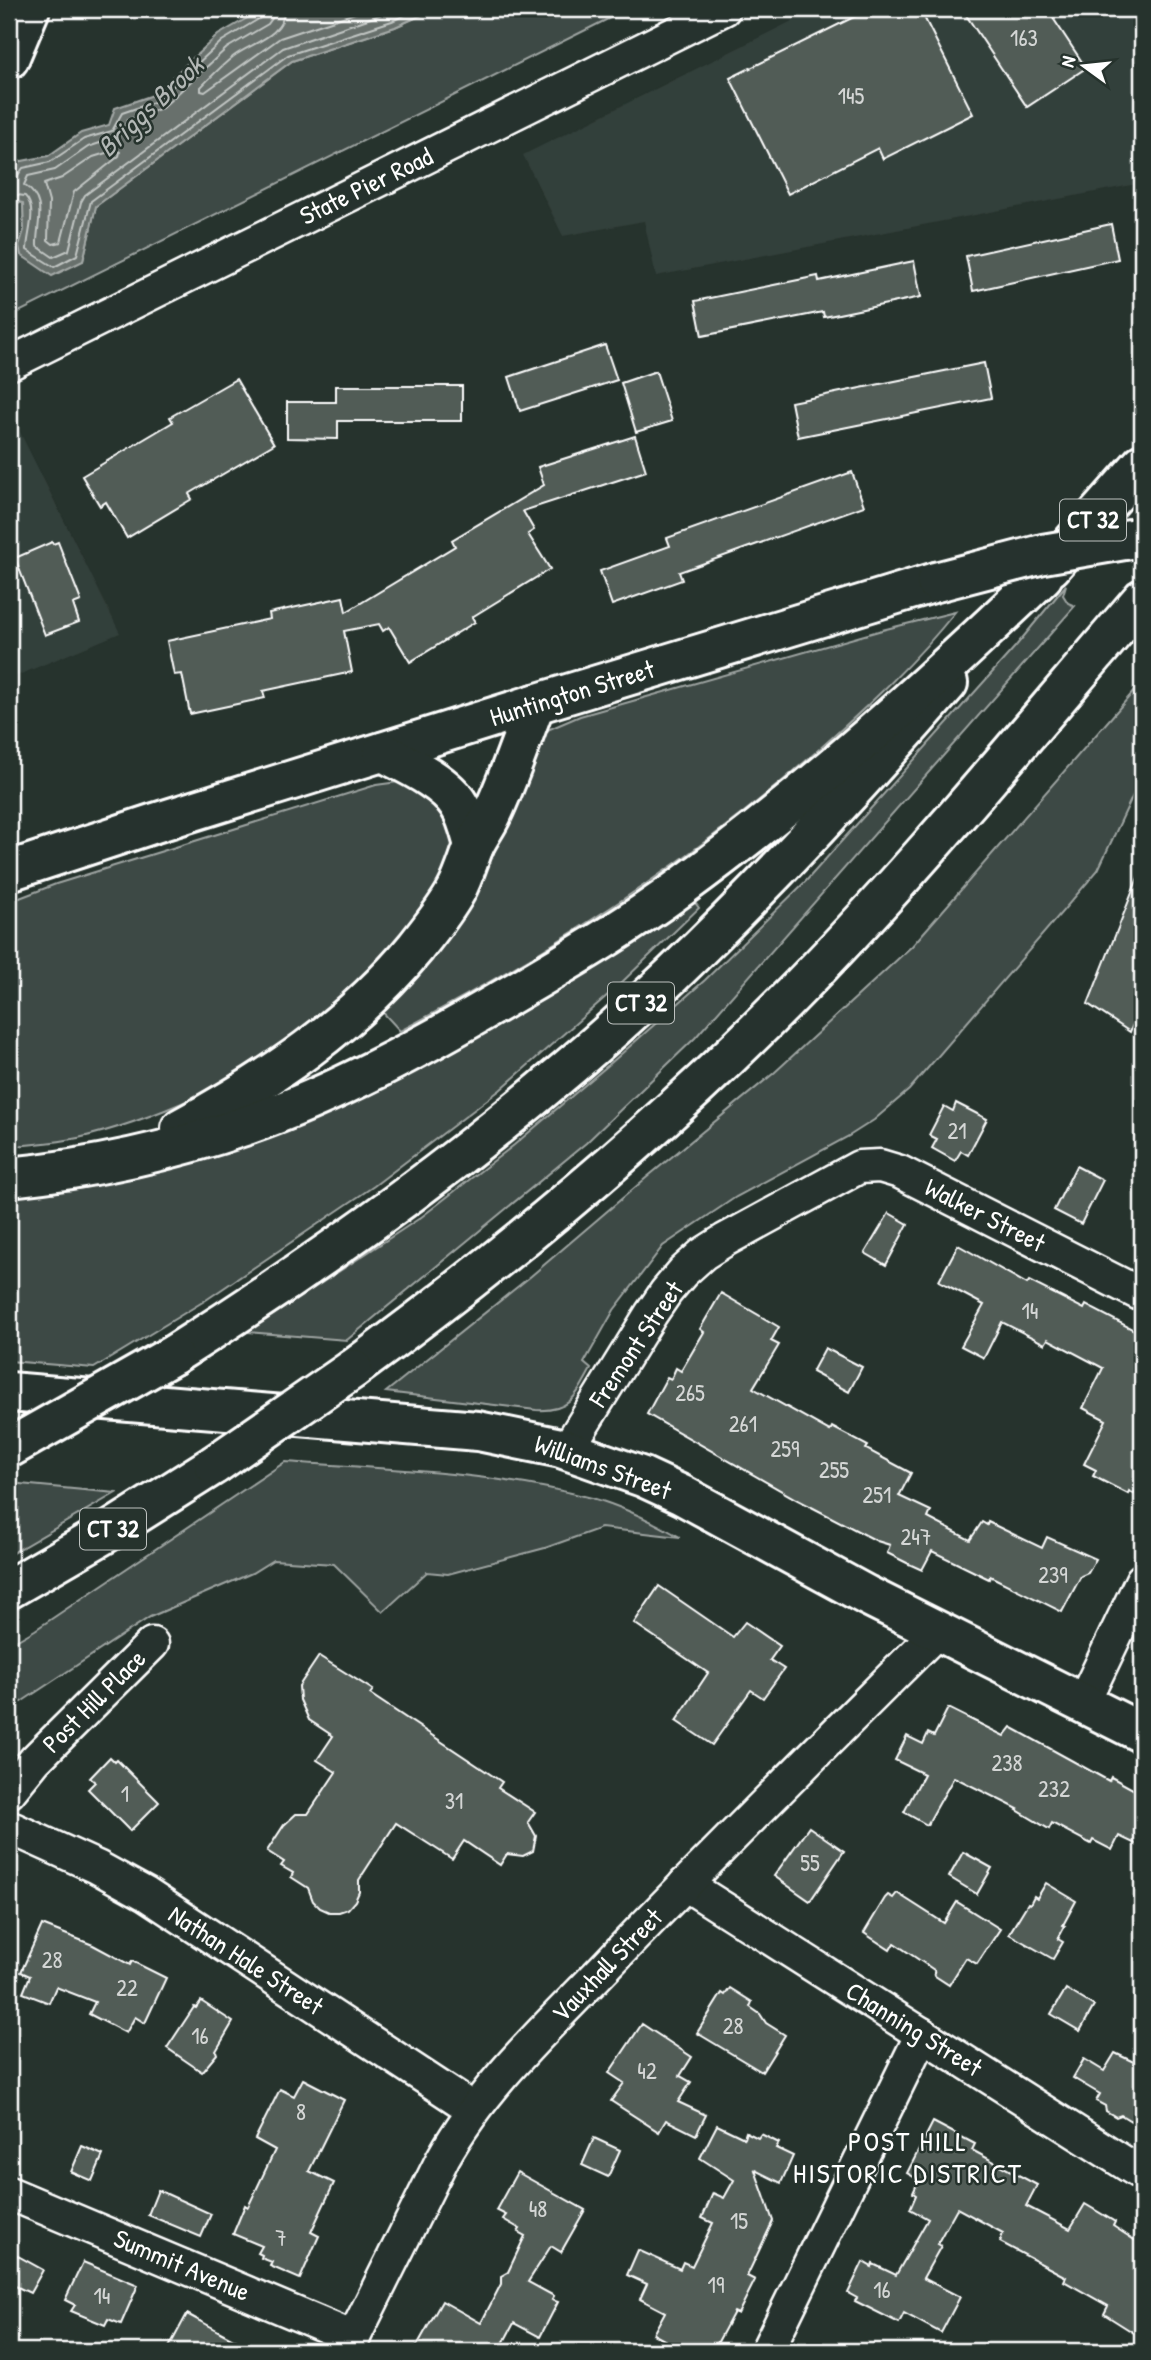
<svg xmlns="http://www.w3.org/2000/svg" width="1151" height="2360" viewBox="0 0 1151 2360" font-family="'Patrick Hand',sans-serif">
<style>
.built{fill:#333f3a}
.green{fill:#3e4944;stroke:#9ea4a2;stroke-width:2}
.water{fill:#67706c;stroke:#a4a9a7;stroke-width:2}
.lines{fill:none;stroke-linecap:round;stroke-linejoin:round}
.shore{stroke:#c2c6c4;stroke-width:2}
.building{fill:#515c57;stroke:#fff;stroke-width:2}
.street-casing{stroke:#fff;stroke-width:37}
.secondary-casing{stroke:#fff;stroke-width:44}
.primary-casing{stroke:#fff;stroke-width:44}
.highway-casing{stroke:#fff;stroke-width:44}
.street{stroke:#26332d;stroke-width:32}
.secondary{stroke:#26332d;stroke-width:38}
.primary{stroke:#26332d;stroke-width:38}
.highway{stroke:#26332d;stroke-width:38}
.secondary-bridge-casing{stroke:#fff;stroke-width:44;stroke-linecap:butt}
.primary-bridge-casing{stroke:#fff;stroke-width:44;stroke-linecap:butt}
.secondary-bridge{stroke:#26332d;stroke-width:38}
.primary-bridge{stroke:#26332d;stroke-width:38}
.labels{text-anchor:middle;stroke-width:5;stroke-linejoin:round;paint-order:stroke}
.number-label{font-size:23px;fill:#d4d6d5}
.shield{fill:#26332d;stroke:#bec2c0;stroke-width:2}
.shield-label{font-size:24px;font-weight:bold;fill:#fff}
.street-label{font-size:26px;fill:#fff;stroke:#26332d}
.water-label{font-size:28px;font-style:italic;fill:#b3b8b6;stroke:#26332d}
.neighbourhood-label{font-size:28px;letter-spacing:2px;fill:#fff;stroke:#26332d}
</style>
<rect width="100%" height="100%" fill="#26332d"/>
<filter id="ink" filterUnits="userSpaceOnUse"><feTurbulence type="fractalNoise" baseFrequency=".0143" numOctaves="2"/><feDisplacementMap in="SourceGraphic" scale="14" xChannelSelector="R" yChannelSelector="G"/><feConvolveMatrix kernelMatrix="1 2 1 2 8 2 1 2 1" color-interpolation-filters="sRGB"/></filter>
<g filter="url(#ink)">
<!-- built -->
<g class="built">
<polygon points="816,9 1142,9 1142,183 656,276 644,221 563,236 523,155"/>
<polygon points="9,410 120,633 9,679"/>
</g>
<!-- green -->
<g class="green">
<polygon points="435,9 628,9 9,317 9,200 23,203 24,230 19,246 21,255 29,260 83,261 96,206 292,61 395,27"/>
<polygon points="1066,585 1063,595 1068,603 1075,606 695,1038 586,1143 347,1340 247,1332 420,1218 514,1145 612,1062 705,980 806,881 1015,647"/>
<path d="M955,612C916,661 871,703 825,744C697,859 552,951 400,1031L378,1007L466,900L497,844L545,731L580,716L882,630Z"/>
<path d="M1142,682V776L1098,870L909,1090L874,1120L849,1136L736,1197L663,1246L614,1310L584,1363L591,1369C576,1396 570,1412 536,1410L386,1392L531,1276L646,1178L774,1073L912,946Z"/>
<path d="M398,782C430,783 434,796 448,821C450,825 455,831 456,835C466,881 347,999 312,1027C278,1053 238,1079 198,1096C160,1113 118,1129 78,1138C55,1143 31,1144 9,1147V902L56,884L376,785Z"/>
<polygon points="693,900 699,908 618,986 500,1090 374,1186 206,1300 94,1368 9,1361 9,1196 52,1192 127,1178"/>
<path d="M285,1462C387,1469 493,1472 592,1498C624,1507 652,1521 680,1537L601,1528L545,1548L448,1574L427,1572L383,1612L334,1564L273,1560L252,1573L150,1617L9,1710V1645L35,1630Z"/>
<polygon points="9,1483 116,1493 9,1555"/>
</g>
<!-- water -->
<polygon class="water" points="263,9 435,9 395,27 292,61 96,206 83,261 52,276 21,255 19,246 24,230 23,203 9,200 9,179 17,162 48,156 81,133 109,125 115,108 153,95 218,35"/>
<g class="lines">
<!-- shore -->
<g class="shore">
<path d="M274,9L273,17L268,24L227,48L162,108L128,120L118,137L88,147L55,170L28,176L24,185C49,201 36,224 37,246L53,257L69,250L81,202L85,195L283,48L397,9"/>
<path d="M285,9C283,37 253,42 234,56C222,65 211,77 201,87V91L205,92L280,38L367,9"/>
<polygon points="116,150 120,152 119,156 74,192 61,242 53,244 48,240 49,202 44,184 62,178 93,157"/>
<polyline points="9,180 16,178 23,168 50,162 84,139 112,131 122,113 157,101 222,41 262,17 265,9"/>
<path d="M9,194L25,196C38,209 27,234 27,250L54,267L77,255L91,201L288,55L392,21L418,9"/>
</g>
</g>
<!-- building -->
<g class="building">
<polygon points="870,9 920,9 973,114 883,159 878,148 788,194 730,78"/>
<polygon points="962,9 1047,9 1086,68 1027,107"/>
<polygon points="1111,224 1118,259 973,291 966,256"/>
<polygon points="914,261 921,297 824,317 823,312 702,336 695,301 818,276 819,281"/>
<polygon points="605,345 617,380 520,411 509,377"/>
<polygon points="984,363 991,398 798,437 791,402"/>
<polygon points="656,371 672,421 636,432 621,383"/>
<polygon points="236,379 274,444 189,494 192,499 127,538 106,502 100,506 82,476 173,422 170,417"/>
<polygon points="336,386 462,386 462,421 338,421 338,439 287,438 287,402 336,402"/>
<polygon points="635,436 646,471 523,511 534,530 528,534 550,569 472,617 475,622 410,662 389,627 383,631 379,624 344,631 352,672 263,691 265,698 190,714 182,674 174,675 167,641 270,619 269,613 343,597 346,612 455,546 452,540 544,485 538,467"/>
<polygon points="852,472 864,506 679,572 682,580 612,605 600,571 670,546 667,538"/>
<polygon points="52,542 53,544 58,542 81,601 73,604 79,622 45,635 15,558"/>
<polygon points="1141,870 1142,1001 1130,1032 1088,1004"/>
<polygon points="956,1103 987,1119 968,1155 961,1151 955,1161 932,1148 937,1139 929,1135 944,1106 953,1111"/>
<polygon points="1076,1166 1103,1180 1081,1224 1054,1210"/>
<polygon points="889,1213 908,1224 886,1265 865,1253"/>
<polygon points="958,1245 1027,1284 1029,1281 1084,1309 1086,1305 1142,1334 1142,1478 1134,1494 1129,1491 1128,1494 1093,1476 1096,1470 1084,1464 1106,1420 1083,1408 1103,1368 1048,1339 1045,1344 1002,1322 984,1358 961,1346 984,1305 939,1281"/>
<polygon points="721,1293 779,1327 771,1341 779,1345 753,1388 830,1431 832,1427 868,1446 866,1449 911,1473 899,1496 931,1511 928,1518 970,1540 982,1522 987,1525 988,1522 1042,1548 1047,1537 1096,1559 1088,1573 1081,1576 1062,1612 990,1576 989,1579 932,1551 922,1570 909,1564 887,1553 890,1545 877,1541 796,1499 647,1414 667,1377 671,1379 676,1368 681,1371 704,1332 700,1329"/>
<polygon points="825,1348 862,1367 849,1392 812,1372"/>
<polygon points="659,1586 733,1637 745,1622 780,1646 770,1660 784,1669 763,1698 751,1690 712,1745 676,1721 708,1673 634,1623"/>
<polygon points="319,1656 373,1690 370,1694 502,1782 498,1788 535,1812 528,1822 536,1836 533,1851 523,1856 507,1854 500,1865 464,1841 452,1859 396,1823 359,1880 359,1892 355,1901 348,1909 339,1912 329,1912 320,1908 313,1901 308,1888 291,1877 293,1873 281,1866 284,1862 267,1851 284,1825 296,1814 308,1814 336,1772 317,1760 333,1736 309,1720 300,1700 299,1686"/>
<polygon points="948,1708 1004,1736 1011,1727 1109,1781 1111,1777 1142,1794 1142,1847 1119,1836 1112,1850 1093,1840 1091,1844 1052,1823 1049,1829 1017,1810 1018,1809 954,1777 927,1825 904,1812 924,1774 895,1760 907,1736 923,1744 928,1733 934,1736"/>
<polygon points="110,1757 115,1762 117,1760 159,1802 130,1831 88,1789 95,1782 90,1778"/>
<polygon points="809,1827 844,1851 810,1901 774,1876"/>
<polygon points="963,1852 992,1868 977,1894 949,1877"/>
<polygon points="1046,1883 1076,1901 1063,1925 1065,1926 1058,1939 1063,1942 1053,1959 1009,1934 1028,1903 1030,1904 1034,1896 1037,1898"/>
<polygon points="897,1893 944,1923 957,1902 1000,1929 977,1964 966,1958 949,1985 935,1976 934,1970 894,1943 890,1950 864,1933 885,1898 888,1895 893,1898"/>
<polygon points="42,1925 93,1945 130,1965 132,1961 166,1978 145,2023 135,2017 126,2033 89,2014 95,2002 56,1987 49,2003 23,1993 30,1976 21,1972"/>
<polygon points="730,1988 752,2002 750,2007 760,2014 766,2023 785,2035 762,2072 697,2033 722,1993 725,1995"/>
<polygon points="1066,1989 1094,2006 1080,2031 1051,2014"/>
<polygon points="201,2001 233,2022 216,2051 217,2054 202,2072 167,2048 194,2007 196,2008"/>
<polygon points="642,2024 692,2057 680,2076 691,2082 678,2102 706,2115 696,2135 666,2120 659,2132 611,2101 624,2083 609,2073"/>
<polygon points="1115,2053 1142,2066 1142,2120 1134,2115 1131,2121 1121,2115 1116,2117 1106,2111 1105,2106 1096,2101 1100,2094 1073,2078 1084,2059 1104,2071"/>
<polygon points="303,2079 344,2100 309,2171 334,2183 311,2232 319,2236 300,2279 270,2266 272,2262 261,2258 262,2255 258,2253 262,2246 233,2234 245,2205 248,2207 275,2150 255,2139 280,2089 294,2096"/>
<polygon points="933,2122 975,2144 972,2150 1037,2185 1026,2206 1070,2229 1085,2204 1115,2222 1113,2226 1142,2245 1142,2338 1104,2314 1108,2306 1064,2281 1066,2277 1000,2242 1003,2233 957,2208 937,2244 941,2246 923,2278 960,2297 941,2333 904,2313 899,2323 855,2301 857,2298 848,2293 863,2262 872,2267 873,2264 896,2275 928,2219 910,2209 916,2195 913,2193 919,2180 907,2173"/>
<polygon points="717,2125 744,2138 746,2132 758,2138 761,2134 779,2143 776,2148 793,2156 781,2183 755,2170 773,2221 747,2276 755,2280 738,2314 734,2312 713,2351 676,2351 664,2345 666,2341 653,2334 665,2312 640,2299 647,2284 627,2275 638,2250 680,2269 683,2262 692,2266 713,2223 702,2218 713,2193 724,2198 734,2180 700,2158"/>
<polygon points="594,2138 620,2150 608,2177 582,2165"/>
<polygon points="82,2146 103,2155 92,2181 71,2172"/>
<polygon points="517,2172 585,2210 561,2252 551,2246 528,2282 554,2296 552,2300 558,2302 540,2337 514,2323 499,2351 414,2351 442,2301 481,2323 501,2284 501,2276 508,2272 525,2236 518,2232 520,2229 503,2219 506,2215 496,2210"/>
<polygon points="158,2190 211,2214 201,2237 148,2215"/>
<polygon points="9,2251 43,2270 30,2293 9,2283"/>
<polygon points="83,2262 138,2285 121,2324 108,2319 105,2325 71,2311 75,2305 65,2300"/>
<polygon points="187,2314 222,2333 256,2351 167,2351"/>
</g>
<g class="lines">
<!-- street casing -->
<g class="street-casing">
<g id="street">
<polyline points="9,364 724,9"/>
<polyline points="567,1450 651,1314 666,1292 683,1272 703,1254 725,1240 859,1167 880,1166 900,1172 1142,1295"/>
<polyline points="1083,1703 1142,1580"/>
<polyline points="9,1792 35,1760 152,1644"/>
<polyline points="9,1827 97,1867 146,1894 473,2109"/>
<polyline points="685,1884 1142,2174"/>
<polyline points="9,2193 354,2338"/>
<path d="M347,2351L443,2158C485,2083 550,2025 608,1964C716,1851 827,1742 937,1632"/>
<polyline points="767,2351 922,2034"/>
</g>
</g>
<!-- secondary casing -->
<g class="secondary-casing">
<g id="secondary">
<polyline points="9,871 155,823 535,704 936,582"/>
<polyline points="9,1392 478,1431 561,1448 643,1477 682,1495 866,1595 1142,1733"/>
</g>
</g>
<!-- primary casing -->
<g class="primary-casing">
<g id="primary">
<polyline points="1051,567 1142,464"/>
<path d="M173,1355C350,1244 520,1119 672,975C769,882 860,784 948,683"/>
<path d="M353,1369C506,1257 651,1137 785,1002C911,875 1025,735 1142,599"/>
<polyline points="9,1589 111,1530 214,1465"/>
</g>
</g>
<!-- highway casing -->
<g class="highway-casing">
<g id="highway">
<polyline points="9,59 30,9"/>
<path d="M383,752C406,764 446,782 459,805C467,817 470,832 474,846"/>
<path d="M181,1128C269,1080 351,1026 416,947C430,929 445,911 456,891C464,876 468,861 474,846C479,835 487,825 492,814C509,778 521,741 535,704"/>
<path d="M9,1177C89,1169 172,1151 247,1125C335,1094 420,1048 500,1001C561,965 624,929 681,887C810,793 928,686 1043,576"/>
</g>
</g>
<!-- street -->
<use href="#street" class="street"/>
<!-- secondary -->
<use href="#secondary" class="secondary"/>
<!-- primary -->
<use href="#primary" class="primary"/>
<!-- highway -->
<use href="#highway" class="highway"/>
<!-- secondary-bridge casing -->
<g class="secondary-bridge-casing">
<polyline id="secondary-bridge" points="936,582 1043,554 1142,537"/>
</g>
<!-- primary-bridge casing -->
<g class="primary-bridge-casing">
<g id="primary-bridge">
<polyline points="9,1448 173,1355"/>
<polyline points="214,1465 353,1369"/>
</g>
</g>
<!-- secondary-bridge -->
<use href="#secondary-bridge" class="secondary-bridge"/>
<!-- primary-bridge -->
<use href="#primary-bridge" class="primary-bridge"/>
</g>
</g>
<g class="labels">
<!-- number labels -->
<g class="number-label">
<text x="1024" y="46">163</text>
<text x="851" y="104">145</text>
<text x="957" y="1139">21</text>
<text x="1030" y="1319">14</text>
<text x="690" y="1401">265</text>
<text x="743" y="1432">261</text>
<text x="785" y="1457">259</text>
<text x="834" y="1478">255</text>
<text x="877" y="1503">251</text>
<text x="916" y="1545">247</text>
<text x="1053" y="1583">239</text>
<text x="1007" y="1771">238</text>
<text x="1054" y="1797">232</text>
<text x="125" y="1802">1</text>
<text x="454" y="1809">31</text>
<text x="810" y="1871">55</text>
<text x="52" y="1968">28</text>
<text x="127" y="1996">22</text>
<text x="733" y="2034">28</text>
<text x="200" y="2044">16</text>
<text x="647" y="2079">42</text>
<text x="301" y="2120">8</text>
<text x="538" y="2217">48</text>
<text x="739" y="2229">15</text>
<text x="281" y="2246">7</text>
<text x="716" y="2293">19</text>
<text x="882" y="2298">16</text>
<text x="102" y="2304">14</text>
</g>
<!-- shield labels -->
<g class="shield">
<rect x="1060" y="499.5" width="66" height="41" rx="5"/>
<rect x="608" y="982.5" width="66" height="41" rx="5"/>
<rect x="80" y="1508.5" width="66" height="41" rx="5"/>
</g>
<g class="shield-label">
<text x="1093" y="528">CT 32</text>
<text x="641" y="1011">CT 32</text>
<text x="113" y="1537">CT 32</text>
</g>
<!-- street labels -->
<g class="street-label">
<text transform="translate(366 186) rotate(-26)" y="9">State Pier Road</text>
<text transform="translate(572 693) rotate(-17)" y="9">Huntington Street</text>
<text transform="translate(985 1215) rotate(27)" y="9">Walker Street</text>
<text transform="translate(636 1344) rotate(-56)" y="9">Fremont Street</text>
<text transform="translate(603 1467) rotate(20)" y="9">Williams Street</text>
<text transform="translate(94 1701) rotate(-45)" y="9">Post Hill Place</text>
<text transform="translate(246 1960) rotate(33)" y="9">Nathan Hale Street</text>
<text transform="translate(607 1965) rotate(-46)" y="9">Vauxhall Street</text>
<text transform="translate(914 2029) rotate(32)" y="9">Channing Street</text>
<text transform="translate(182 2265) rotate(23)" y="9">Summit Avenue</text>
</g>
<!-- water labels -->
<g class="water-label">
<text transform="translate(150 106) rotate(-43)" y="10">Briggs Brook</text>
</g>
<!-- neighbourhood labels -->
<g class="neighbourhood-label">
<text x="908" y="2151">POST HILL<tspan x="908" dy="32">HISTORIC DISTRICT</tspan></text>
</g>
</g>
<!-- margin -->
<rect width="1151" height="2360" fill="none" stroke="#26332d" stroke-width="35"/>
<rect x="18" y="18" width="1116" height="2325" fill="none" stroke="#fff" stroke-width="2.5" filter="url(#ink)"/>
<!-- north arrow -->
<g transform="translate(1084 66) rotate(285)" stroke="#26332d" stroke-width="5" paint-order="stroke">
<path d="M0-5L12 26L0 18L-12 26Z" fill="#ffffff"/>
<text y="-10" font-size="19" font-weight="bold" text-anchor="middle" fill="#ffffff">N</text>
</g>
</svg>
